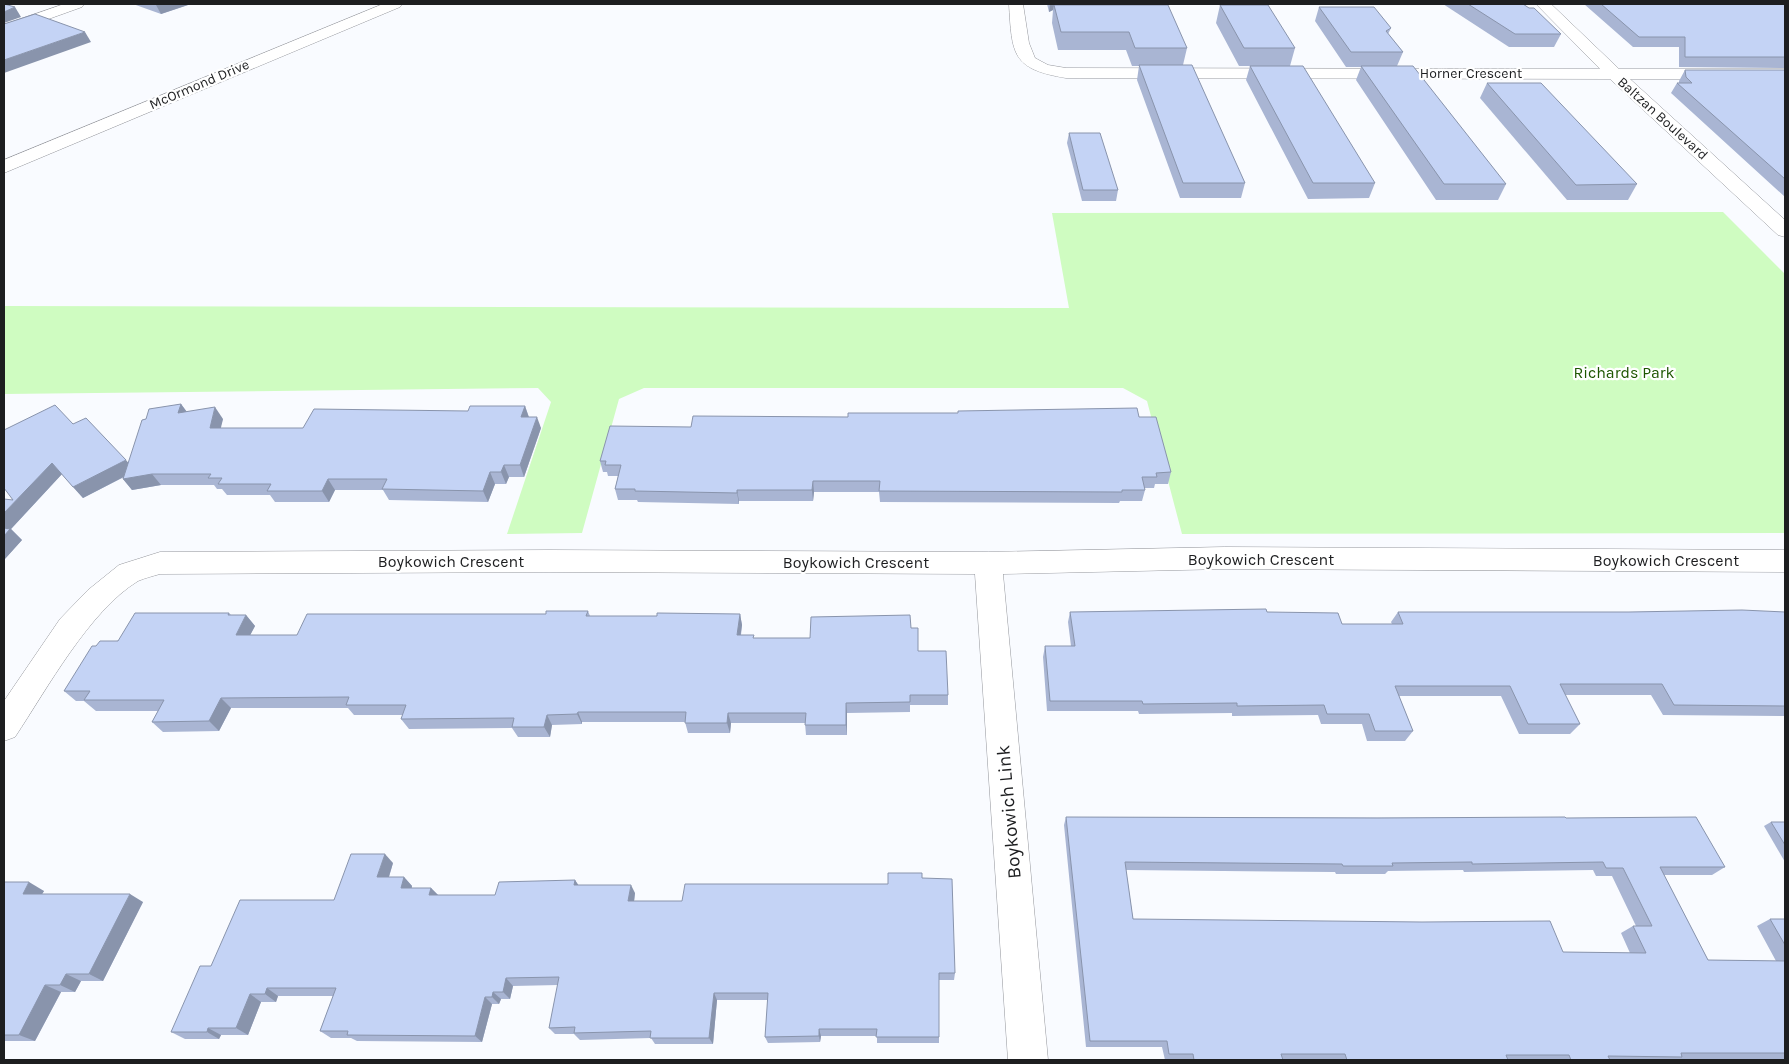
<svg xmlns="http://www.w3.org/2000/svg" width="1789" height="1064" viewBox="0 0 1789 1064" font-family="Karla,sans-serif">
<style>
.green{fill:#cffcc1}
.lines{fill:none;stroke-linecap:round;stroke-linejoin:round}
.minor-casing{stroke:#94969c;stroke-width:1}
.major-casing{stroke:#94969c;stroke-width:1}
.minor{fill:#fff;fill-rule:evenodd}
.major{fill:#fff;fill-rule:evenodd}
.wall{fill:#a9b5d3;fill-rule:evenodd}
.shaded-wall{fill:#8994ac}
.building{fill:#c4d3f5;stroke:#8994ac;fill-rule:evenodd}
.labels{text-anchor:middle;stroke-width:4.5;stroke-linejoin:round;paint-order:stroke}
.far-street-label{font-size:14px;fill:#1d1e20;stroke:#fff}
.park-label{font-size:16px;fill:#1d5600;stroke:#fff}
.street-label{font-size:16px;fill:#1d1e20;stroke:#fff}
.near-street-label{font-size:19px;fill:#1d1e20;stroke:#fff}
</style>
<rect width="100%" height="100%" fill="#f9fbff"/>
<!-- green -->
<polygon class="green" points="1723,212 1785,274 1785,533 1182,534 1147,401 1123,388 644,388 619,399 582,533 507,534 551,402 538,388 4,394 4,306 1069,308 1052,213"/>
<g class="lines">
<!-- minor casing -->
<g class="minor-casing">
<g id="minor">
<polygon points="64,4 84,4 82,7 4,35 4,25"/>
<path d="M1009,4H1023L1029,43L1035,58L1048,65L1066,68L1600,69L1536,4H1551L1619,69H1785V79H1630L1785,220V237L1778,235L1610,79L1066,78C1012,69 1012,55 1009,4Z"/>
<path d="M1225,547L1785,550V572L1225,569L1003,574L1048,1060H1008L975,574L549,572L160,574C153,576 145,578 138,581C89,611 47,689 15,737L4,741V701L60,619L88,590L119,565L160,552L549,550L988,552Z"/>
</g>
</g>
<!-- major casing -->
<g class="major-casing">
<polygon id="major" points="383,4 402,4 400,7 4,173 4,160"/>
</g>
<!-- minor -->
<use href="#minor" class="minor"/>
<!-- major -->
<use href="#major" class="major"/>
</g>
<!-- wall -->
<g class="wall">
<polygon points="133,4 191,4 161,14"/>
<polygon points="1047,4 1069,4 1065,5 1187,48 1183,65 1245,183 1241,198 1180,198 1137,80 1139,66 1132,66 1126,50 1058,50 1052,23 1053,10 1049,12"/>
<polygon points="1443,4 1523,4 1561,34 1554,47 1509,47"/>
<polygon points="1584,4 1785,4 1785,68 1679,67 1679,47 1633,47"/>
<polygon points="1220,5 1295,48 1290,66 1375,183 1369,198 1308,199 1246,80 1250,66 1239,66 1216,23"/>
<polygon points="1319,7 1391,28 1388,34 1403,52 1397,66 1506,184 1498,200 1436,200 1356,80 1361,67 1346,67 1315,21"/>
<polygon points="1685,70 1785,70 1785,197 1671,93 1677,83 1679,83 1679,81"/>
<polygon points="1487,83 1637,184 1628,200 1567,200 1480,98"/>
<polygon points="1069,133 1118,190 1116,201 1082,201 1067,143"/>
<polygon points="181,404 187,412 223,419 220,428 303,428 468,411 525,406 529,417 541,428 524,477 509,477 506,484 495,484 488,502 389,500 383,490 335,490 329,502 275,502 270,495 227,495 222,489 217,489 214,485 161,485 132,490 123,479 124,477 83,498 62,474 11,529 22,540 4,560 13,500 73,424 128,463 146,419"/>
<polygon points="848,417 1139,417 1171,472 1168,484 1155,484 1154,488 1144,488 1145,490 1142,501 1120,501 1119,503 880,502 879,492 814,492 813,501 739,501 739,504 638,502 637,500 618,500 615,489 618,476 608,476 607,472 603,472 600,461 691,427"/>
<polygon points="588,611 590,616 657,616 740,614 742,625 741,635 754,638 810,638 911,628 918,651 948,695 948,705 910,705 910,712 847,713 847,735 806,735 805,723 731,723 730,733 688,733 685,722 582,722 582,724 552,725 550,737 518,737 512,728 409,729 401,719 403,715 354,715 348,708 231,708 219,731 163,732 152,722 158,711 96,711 84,701 76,701 64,691 96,646 229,613 231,615 246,615 255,626 250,635 297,635"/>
<polygon points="1070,612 1267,612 1342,624 1392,624 1391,622 1398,612 1785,612 1785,716 1663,715 1651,695 1565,695 1580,724 1570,734 1519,734 1501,696 1399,696 1413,731 1405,741 1367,741 1362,724 1321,724 1318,715 1232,716 1232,713 1139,714 1138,711 1047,711 1043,657 1045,646 1071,646 1068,622"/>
<path d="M1066,817L1566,818L1725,867L1712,875H1664L1708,960L1776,961L1757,926L1770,919H1785V1060H1777L1776,1059H1678L1674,1060H1165L1162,1047H1086L1064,825ZM1126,870L1335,872L1336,874H1385L1388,871L1463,870L1464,872L1593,870L1596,876H1612L1636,926H1633L1621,933L1630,953L1563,952L1133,919Z"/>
<polygon points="1771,822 1785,822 1785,862 1764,826"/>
<polygon points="393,863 389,877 404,877 412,886 412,888 431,888 438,895 495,895 575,880 578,885 635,893 634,901 682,901 888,884 922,878 955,973 954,980 939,980 939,1043 877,1043 877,1036 821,1036 820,1042 768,1043 765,1037 768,1000 717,1000 713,1044 655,1044 651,1038 580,1040 574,1034 555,1034 549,1028 558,985 513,986 510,999 501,999 499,1004 492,1004 482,1042 357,1041 351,1038 331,1038 320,1031 333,996 278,996 276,1002 261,1002 248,1035 221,1035 219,1039 185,1039 171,1032 211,966 334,900"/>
<polygon points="4,882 44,891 42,894 143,902 103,981 81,981 75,992 61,992 35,1041 4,1041"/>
</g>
<!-- shaded-wall -->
<g class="shaded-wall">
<polygon points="159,4 191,4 161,14 156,5"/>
<polygon points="1050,4 1069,4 1055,10 1054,5 1053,10 1049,12"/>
<polygon points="15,7 21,17 4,23 4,12"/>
<polygon points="85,32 91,42 4,73 4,60"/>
<polygon points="181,404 189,415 178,413"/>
<polygon points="525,406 529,418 521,417"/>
<polygon points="215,407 223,419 218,440 210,428"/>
<polygon points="537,417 541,428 524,477 520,465"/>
<polygon points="126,460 135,471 83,498 73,487"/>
<polygon points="52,463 62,474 11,529 22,540 4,560 4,513"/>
<polygon points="504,465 509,477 506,484 501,472"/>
<polygon points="490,472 495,484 488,502 483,491"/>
<polygon points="152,474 161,485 132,490 123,479"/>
<polygon points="328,479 335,490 329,502 322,491"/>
<polygon points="813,481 814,492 813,501 812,490"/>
<polygon points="737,490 739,501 739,504 737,493"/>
<polygon points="740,614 742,625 739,645 737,635"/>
<polygon points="246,615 255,626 245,645 236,635"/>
<polygon points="221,698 231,708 219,731 209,721"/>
<polygon points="846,703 847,713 847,735 846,725"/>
<polygon points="578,712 582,722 582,724 577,714"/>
<polygon points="728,713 731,723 730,733 727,723"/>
<polygon points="547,715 552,725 550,737 544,727"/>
<polygon points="385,854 393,863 386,886 377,877"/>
<polygon points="404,877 412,886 409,896 401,888"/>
<polygon points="575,880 581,889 574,885"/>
<polygon points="29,882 44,891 37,902 23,894"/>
<polygon points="631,885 635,893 633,910 628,901"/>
<polygon points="431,888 439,896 429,895"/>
<polygon points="130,894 143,902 103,981 89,974"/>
<polygon points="66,974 81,981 75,992 60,985"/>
<polygon points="506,978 513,986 510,999 503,992"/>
<polygon points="45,985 61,992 35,1041 19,1035"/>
<polygon points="267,988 278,996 276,1002 265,994"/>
<polygon points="493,992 501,999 499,1004 492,997"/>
<polygon points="714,993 717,1000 713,1044 709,1038"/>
<polygon points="250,994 261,1002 248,1035 236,1028"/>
<polygon points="485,997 492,1004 482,1042 475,1036"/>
<polygon points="208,1028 221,1035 219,1039 207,1032"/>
<polygon points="819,1029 821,1036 820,1042 819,1036"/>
</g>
<!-- building -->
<g class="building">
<polygon points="4,4 15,7 4,12"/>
<polygon points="1468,4 1523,4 1529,8 1534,8 1561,34 1515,34"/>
<polygon points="1601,4 1785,4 1785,57 1685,57 1685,37 1639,37"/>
<polygon points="1054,5 1168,5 1187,48 1135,48 1129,32 1061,32"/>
<polygon points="1220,5 1268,5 1295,48 1244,48"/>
<polygon points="1319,7 1374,7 1391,28 1386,31 1403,52 1351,52"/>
<polygon points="35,14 85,32 4,60 4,24"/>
<polygon points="1139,65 1192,65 1245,183 1183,183"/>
<polygon points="1250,66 1303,66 1375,183 1313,183"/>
<polygon points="1361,66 1413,66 1506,184 1444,184"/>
<polygon points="1685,70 1785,70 1785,179 1677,83 1692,83 1686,77"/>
<polygon points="1487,83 1541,83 1637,184 1576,185"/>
<polygon points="1069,133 1100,133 1118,190 1083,190"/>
<polygon points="181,404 178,413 215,407 210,428 303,428 314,409 468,411 470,406 525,406 521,417 537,417 520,465 504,465 501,472 490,472 483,491 382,489 387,479 328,479 322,491 267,491 271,484 218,484 222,478 208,478 211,474 152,474 123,479 142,420 146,419 149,409"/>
<polygon points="55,405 73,424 86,418 126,460 73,487 52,463 4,513 4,499 13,500 4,488 4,430"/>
<polygon points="1137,408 1139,417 1156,417 1171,472 1156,473 1157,477 1142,477 1145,490 1122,490 1122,492 879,491 880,481 813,481 812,490 737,490 737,493 635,491 635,489 615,489 621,465 605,465 606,461 600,461 610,426 691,427 693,416 848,417 848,413 958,413 958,411"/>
<polygon points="4,528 10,529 4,536"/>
<polygon points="1266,609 1267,612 1338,613 1342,624 1403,624 1398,612 1629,612 1742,610 1785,612 1785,706 1674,705 1662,684 1560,684 1580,724 1528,724 1510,686 1395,686 1413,731 1375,731 1369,714 1327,714 1324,705 1237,706 1237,703 1143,704 1142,701 1050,701 1045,646 1075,646 1070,612"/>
<polygon points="546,611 588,611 586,616 657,616 657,613 740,614 737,635 754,635 753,638 810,638 811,617 910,615 911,628 918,628 918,651 946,651 948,695 910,695 910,702 846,703 846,725 805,725 806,713 728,713 727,723 685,723 686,712 578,712 577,714 547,715 544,727 512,727 514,718 401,719 406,705 346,705 349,697 221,698 209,721 152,722 164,700 84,700 90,691 64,691 92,646 96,646 100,641 118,641 135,613 229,613 228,615 246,615 236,635 297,635 307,614 546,614"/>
<path d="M1066,817L1377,818L1565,817L1566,818L1696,817L1725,867H1660L1708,960L1785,961V1053H1681L1682,1057L1608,1056L1610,1060H1571L1569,1055H1506L1508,1060H1347L1345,1054H1281L1283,1060H1194L1193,1054H1169L1167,1041H1090ZM1125,862L1342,864L1343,866H1393L1392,863L1472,862V864L1603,862L1606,868H1623L1652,926H1633L1646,953L1563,952L1550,921L1422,922L1133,919Z"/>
<polygon points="1771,822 1785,822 1785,845"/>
<polygon points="351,854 385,854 377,877 404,877 401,888 431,888 429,895 495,895 499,882 575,880 574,885 631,885 628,901 682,901 685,884 888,884 888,873 922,873 922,878 952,879 955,973 939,973 939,1037 876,1037 877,1029 819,1029 819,1036 765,1037 768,993 714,993 709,1038 650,1038 651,1031 574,1033 575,1027 549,1028 559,977 506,978 503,992 493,992 492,997 485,997 475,1036 347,1035 348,1031 320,1031 336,988 267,988 265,994 250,994 236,1028 208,1028 207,1032 171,1032 200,966 211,966 240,900 334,900"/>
<polygon points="4,882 29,882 23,894 130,894 89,974 66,974 60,985 45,985 19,1035 4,1035"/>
<polygon points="1770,919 1785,919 1785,945"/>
</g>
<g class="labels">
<!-- far-street labels -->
<g class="far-street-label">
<text x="1471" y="78">Horner Crescent</text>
<text transform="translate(199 84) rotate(-23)" y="5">McOrmond Drive</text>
<text transform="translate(1663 118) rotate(42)" y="5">Baltzan Boulevard</text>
</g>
<!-- park labels -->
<g class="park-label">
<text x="1624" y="378">Richards Park</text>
</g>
<!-- street labels -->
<g class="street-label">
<text x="1261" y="565">Boykowich Crescent</text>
<text x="1666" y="566">Boykowich Crescent</text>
<text x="451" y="567">Boykowich Crescent</text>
<text x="856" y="568">Boykowich Crescent</text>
</g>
<!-- near-street labels -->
<g class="near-street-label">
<text transform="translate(1008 812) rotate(-95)" y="7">Boykowich Link</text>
</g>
</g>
<!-- border -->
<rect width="1789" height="1064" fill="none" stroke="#1d1e20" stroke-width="10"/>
</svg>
